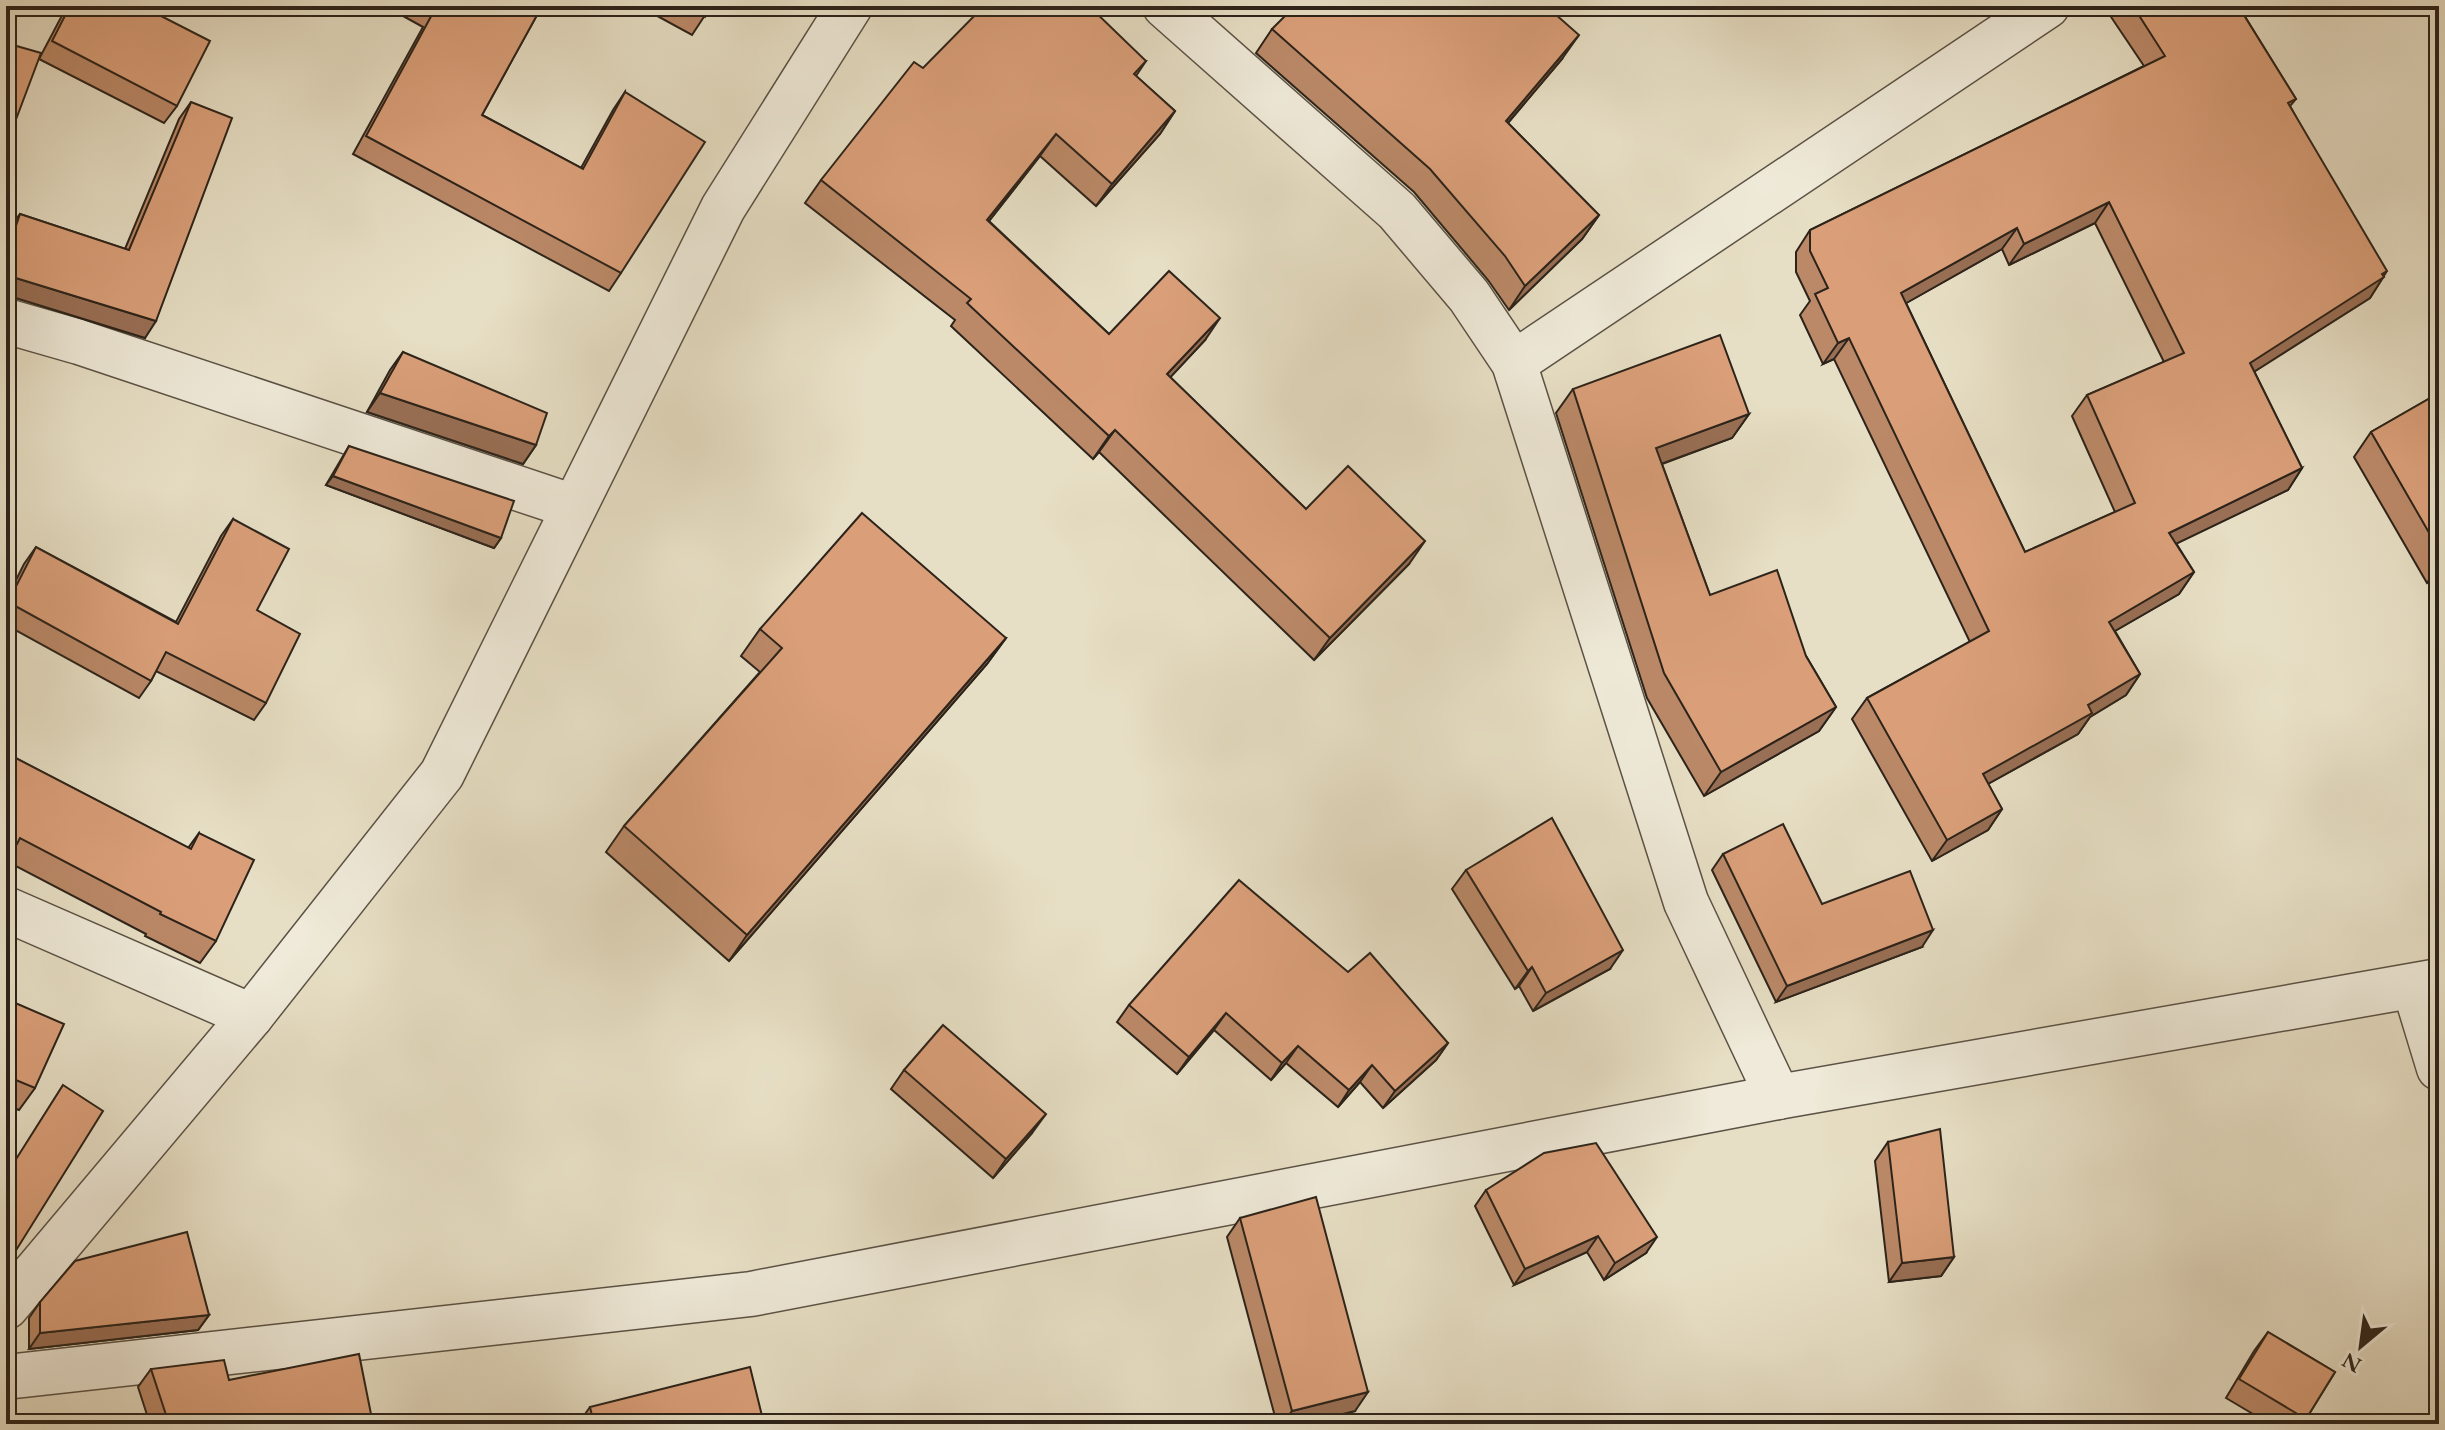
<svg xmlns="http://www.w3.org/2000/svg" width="2445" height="1430" viewBox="0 0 2445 1430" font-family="'EB Garamond',serif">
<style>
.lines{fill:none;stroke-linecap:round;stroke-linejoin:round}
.minor-casing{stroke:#5b5245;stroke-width:47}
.minor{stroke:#efead9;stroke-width:44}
.wall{fill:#bb8968;stroke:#2c231a;stroke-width:2;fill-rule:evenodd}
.shaded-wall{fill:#996f55;stroke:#2c231a;stroke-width:2}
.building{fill:#da9f79;stroke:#2c231a;stroke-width:2;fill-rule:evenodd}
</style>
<rect width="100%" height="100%" fill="#e7dfc5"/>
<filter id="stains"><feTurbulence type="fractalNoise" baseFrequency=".0025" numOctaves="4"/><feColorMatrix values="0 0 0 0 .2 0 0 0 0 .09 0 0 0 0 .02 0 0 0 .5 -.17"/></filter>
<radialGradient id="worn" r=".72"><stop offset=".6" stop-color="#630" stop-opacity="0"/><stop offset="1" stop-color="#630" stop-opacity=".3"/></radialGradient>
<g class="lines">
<!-- minor casing -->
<g class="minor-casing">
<g id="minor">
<polyline points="1165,6 1397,211 1469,296 1514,363 1686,902 1778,1097"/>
<polyline points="6,321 79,342 574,507"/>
<polyline points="1514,363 2047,6"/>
<polyline points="6,909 251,1016"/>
<polyline points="2414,986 2439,1068"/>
<polyline points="6,1307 251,1016 442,774 723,208 850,6"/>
<polyline points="6,1377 751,1294 1778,1097 2439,981"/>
</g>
</g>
<!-- minor -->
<use href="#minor" class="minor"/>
</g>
<!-- wall -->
<g class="wall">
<polygon points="67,6 166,6 161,16 177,106 164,123 39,59"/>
<polygon points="385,6 542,6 482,115 581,168 613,110 625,92 621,273 609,291 353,154 423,27"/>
<polygon points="639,6 711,6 692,35"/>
<path d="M2107,6H2247L2248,8L2244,15L2296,99L2290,106L2384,276L2370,298L2254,371L2302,468L2288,490L2176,543L2194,572L2179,594L2115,631L2140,674L2126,695L2090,717L2078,734L1988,784L2002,809L1988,830L1932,861L1852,719L1867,698L1970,642L1834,359L1823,364L1800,315L1810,301L1796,272V252L1810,230L2144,66L2105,8ZM2095,223L2164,362L2087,395L2072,416L2115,512L2025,552L1906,303L2002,249L2009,265Z"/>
<polygon points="1272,29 1562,59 1508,123 1599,215 1582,239 1509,310 1488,280 1414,192 1256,53"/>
<polygon points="1146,61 1136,76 1175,111 1160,134 1096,206 1040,156 989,221 1109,334 1205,340 1170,377 1306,509 1409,564 1314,660 1099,452 1093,459 951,326 955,320 805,203 821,180 923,68"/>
<polygon points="191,102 145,338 6,295 6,236 8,230 20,214 125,249 179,119"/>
<polygon points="403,352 536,445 523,464 367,412 390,370"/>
<polygon points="1573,389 1749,414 1732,438 1662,464 1710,595 1806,656 1836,707 1819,731 1704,796 1647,698 1556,413"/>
<polygon points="2439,393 2439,575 2427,583 2354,457 2371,432"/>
<polygon points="349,446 501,538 494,548 326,485"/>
<polygon points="233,519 257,610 266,703 254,720 156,671 151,681 139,698 6,625 6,600 24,564 36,547 176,622 221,536"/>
<polygon points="760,629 1006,638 987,664 729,961 606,852 624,826 760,672 741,656"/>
<polygon points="6,753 188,848 199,833 216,941 200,963 145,936 146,934 6,861"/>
<polygon points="1723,854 1822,904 1922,947 1776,1002 1712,870"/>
<polygon points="1466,870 1610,969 1533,1011 1519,986 1515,989 1452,889"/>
<polygon points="1348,972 1448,1043 1436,1060 1383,1108 1360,1082 1338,1107 1286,1063 1271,1080 1214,1030 1177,1074 1117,1022 1129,1005"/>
<polygon points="6,999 35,1088 19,1110 6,1105"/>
<polygon points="904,1070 1032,1133 993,1178 891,1089"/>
<polygon points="1888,1142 1954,1257 1941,1276 1889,1282 1875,1161"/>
<polygon points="6,1174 15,1252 8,1262 6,1261"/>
<polygon points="1486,1190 1646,1253 1604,1280 1587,1252 1514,1285 1475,1206"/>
<polygon points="1240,1218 1355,1411 1303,1424 1277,1424 1227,1237"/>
<polygon points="40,1302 209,1315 198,1330 29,1349 29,1318"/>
<polygon points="2268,1332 2335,1372 2303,1424 2270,1424 2226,1398 2254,1351"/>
<polygon points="151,1369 229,1380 373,1424 150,1424 138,1387"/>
<polygon points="590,1407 764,1424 578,1424"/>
</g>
<!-- shaded-wall -->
<g class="shaded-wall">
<polygon points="1579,35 1562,59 1489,145 1506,121"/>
<polygon points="1175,111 1160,134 1096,206 1112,184"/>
<polygon points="1056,134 1040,156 972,243 987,220"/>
<polygon points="2109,202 2095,223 2009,265 2024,244"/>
<polygon points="1599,215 1582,239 1509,310 1525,286"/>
<polygon points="2017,228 2002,249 1887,314 1901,293"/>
<polygon points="2387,271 2370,298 2235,384 2250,363"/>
<polygon points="6,275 156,321 145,338 6,295"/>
<polygon points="1220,318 1205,340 1152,397 1167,374"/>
<polygon points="1849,338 1834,359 1823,364 1838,343"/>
<polygon points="380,393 536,445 523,464 367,412"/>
<polygon points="1749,414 1732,438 1639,472 1656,448"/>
<polygon points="1115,430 1099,452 1093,459 1109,436"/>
<polygon points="2302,468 2288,490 2155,554 2169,533"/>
<polygon points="333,476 501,538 494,548 326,485"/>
<polygon points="1425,541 1409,564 1314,660 1330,638"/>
<polygon points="2439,565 2439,575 2427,583"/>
<polygon points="2194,572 2179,594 2094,643 2109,622"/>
<polygon points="1006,638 987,664 729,961 747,935"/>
<polygon points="2140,674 2126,695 2090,717 2078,734 1968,795 1983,774 2088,705"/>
<polygon points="1836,707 1819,731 1704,796 1721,772"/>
<polygon points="2002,809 1988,830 1932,861 1947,840"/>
<polygon points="1933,930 1922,947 1776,1002 1787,986"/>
<polygon points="1623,950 1610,969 1533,1011 1546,993"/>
<polygon points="1532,967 1519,986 1515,989 1528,971"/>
<polygon points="1226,1013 1214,1030 1177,1074 1189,1057"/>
<polygon points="1448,1043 1436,1060 1383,1108 1395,1091"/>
<polygon points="1298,1046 1286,1063 1271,1080 1282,1063"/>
<polygon points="1372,1065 1360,1082 1338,1107 1349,1090"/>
<polygon points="1046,1114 1032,1133 993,1178 1006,1159"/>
<polygon points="1598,1236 1587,1252 1514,1285 1525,1269"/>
<polygon points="1657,1237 1646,1253 1604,1280 1615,1263"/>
<polygon points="1954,1257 1941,1276 1889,1282 1902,1263"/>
<polygon points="209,1315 198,1330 29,1349 40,1333"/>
<polygon points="1368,1392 1355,1411 1303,1424 1283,1424 1292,1411"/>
</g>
<!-- building -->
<g class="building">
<polygon points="70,6 166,6 161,16 210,41 177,106 52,41"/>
<polygon points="430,6 542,6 482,115 583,169 625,92 705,142 621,273 366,136 435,9"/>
<polygon points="683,6 711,6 705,17"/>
<polygon points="984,6 1089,6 1146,61 1134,74 1175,111 1112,184 1056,134 987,220 1109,334 1169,271 1220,318 1167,374 1306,509 1348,466 1425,541 1330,638 1115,430 1109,436 967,303 971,299 821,180 914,62 923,68"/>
<polygon points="1295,6 1546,6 1579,35 1506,121 1599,215 1525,286 1505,256 1430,169 1272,29"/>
<path d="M2133,6H2247L2248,8L2242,12L2296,99L2288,103L2387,271L2382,274L2384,277L2250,363L2302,468L2169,533L2194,572L2109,622L2140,674L2088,705L2092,713L1983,774L2002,809L1947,840L1867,698L1989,631L1849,338L1838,343L1815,294L1828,288L1810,251V230L2165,56ZM2109,202L2184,353L2087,395L2135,503L2025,552L1901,293L2017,228L2024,244Z"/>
<polygon points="6,43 41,53 6,146"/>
<polygon points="191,102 232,118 156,321 6,275 6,255 20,214 129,250"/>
<polygon points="1720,335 1749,414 1656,448 1710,595 1777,570 1806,656 1836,707 1721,772 1664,673 1573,389"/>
<polygon points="403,352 547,413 536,445 380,393"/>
<polygon points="2439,393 2439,550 2371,432"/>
<polygon points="349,446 514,501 501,538 333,476"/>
<polygon points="862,513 1006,638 747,935 624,826 782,648 760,629"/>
<polygon points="233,519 289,549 257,610 300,634 266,703 166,652 151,681 8,602 36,547 178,624"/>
<polygon points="6,753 191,849 199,833 254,860 216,941 160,914 161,912 20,838 17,844 6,838"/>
<polygon points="1552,818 1623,950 1546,993 1532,967 1528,971 1466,870"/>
<polygon points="1783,824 1822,904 1910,871 1933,930 1787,986 1723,854"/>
<polygon points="1239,880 1348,972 1370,953 1448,1043 1395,1091 1372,1065 1349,1090 1298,1046 1282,1063 1226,1013 1189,1057 1129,1005"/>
<polygon points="6,999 64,1024 35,1088 6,1076"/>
<polygon points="943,1025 1046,1114 1006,1159 904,1070"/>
<polygon points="63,1085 103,1111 15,1252 6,1247 6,1175"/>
<polygon points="1940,1129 1954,1257 1902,1263 1888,1142"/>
<polygon points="1596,1143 1657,1237 1615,1263 1598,1236 1525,1269 1486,1190 1544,1153"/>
<polygon points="1316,1197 1368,1392 1292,1411 1240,1218"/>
<polygon points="187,1232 209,1315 40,1333 40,1302 75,1261"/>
<polygon points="2268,1332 2335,1372 2306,1419 2239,1379"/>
<polygon points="359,1354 373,1424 169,1424 151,1369 224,1360 229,1380"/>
<polygon points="750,1367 764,1424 594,1424 590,1407"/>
</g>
<!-- margin -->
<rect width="2445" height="1430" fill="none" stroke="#e7dfc5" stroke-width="32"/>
<rect x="8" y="8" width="2429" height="1414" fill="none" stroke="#2c231a" stroke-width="4"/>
<rect x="16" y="16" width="2413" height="1398" fill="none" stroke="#2c231a" stroke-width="2"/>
<!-- north arrow -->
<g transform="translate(2361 1346) rotate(209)" stroke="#efead9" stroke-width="6" paint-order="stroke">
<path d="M0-6L14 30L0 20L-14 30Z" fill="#2c231a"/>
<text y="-12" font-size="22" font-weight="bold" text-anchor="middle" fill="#2c231a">N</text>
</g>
<rect width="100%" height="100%" filter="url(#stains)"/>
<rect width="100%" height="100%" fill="url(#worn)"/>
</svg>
